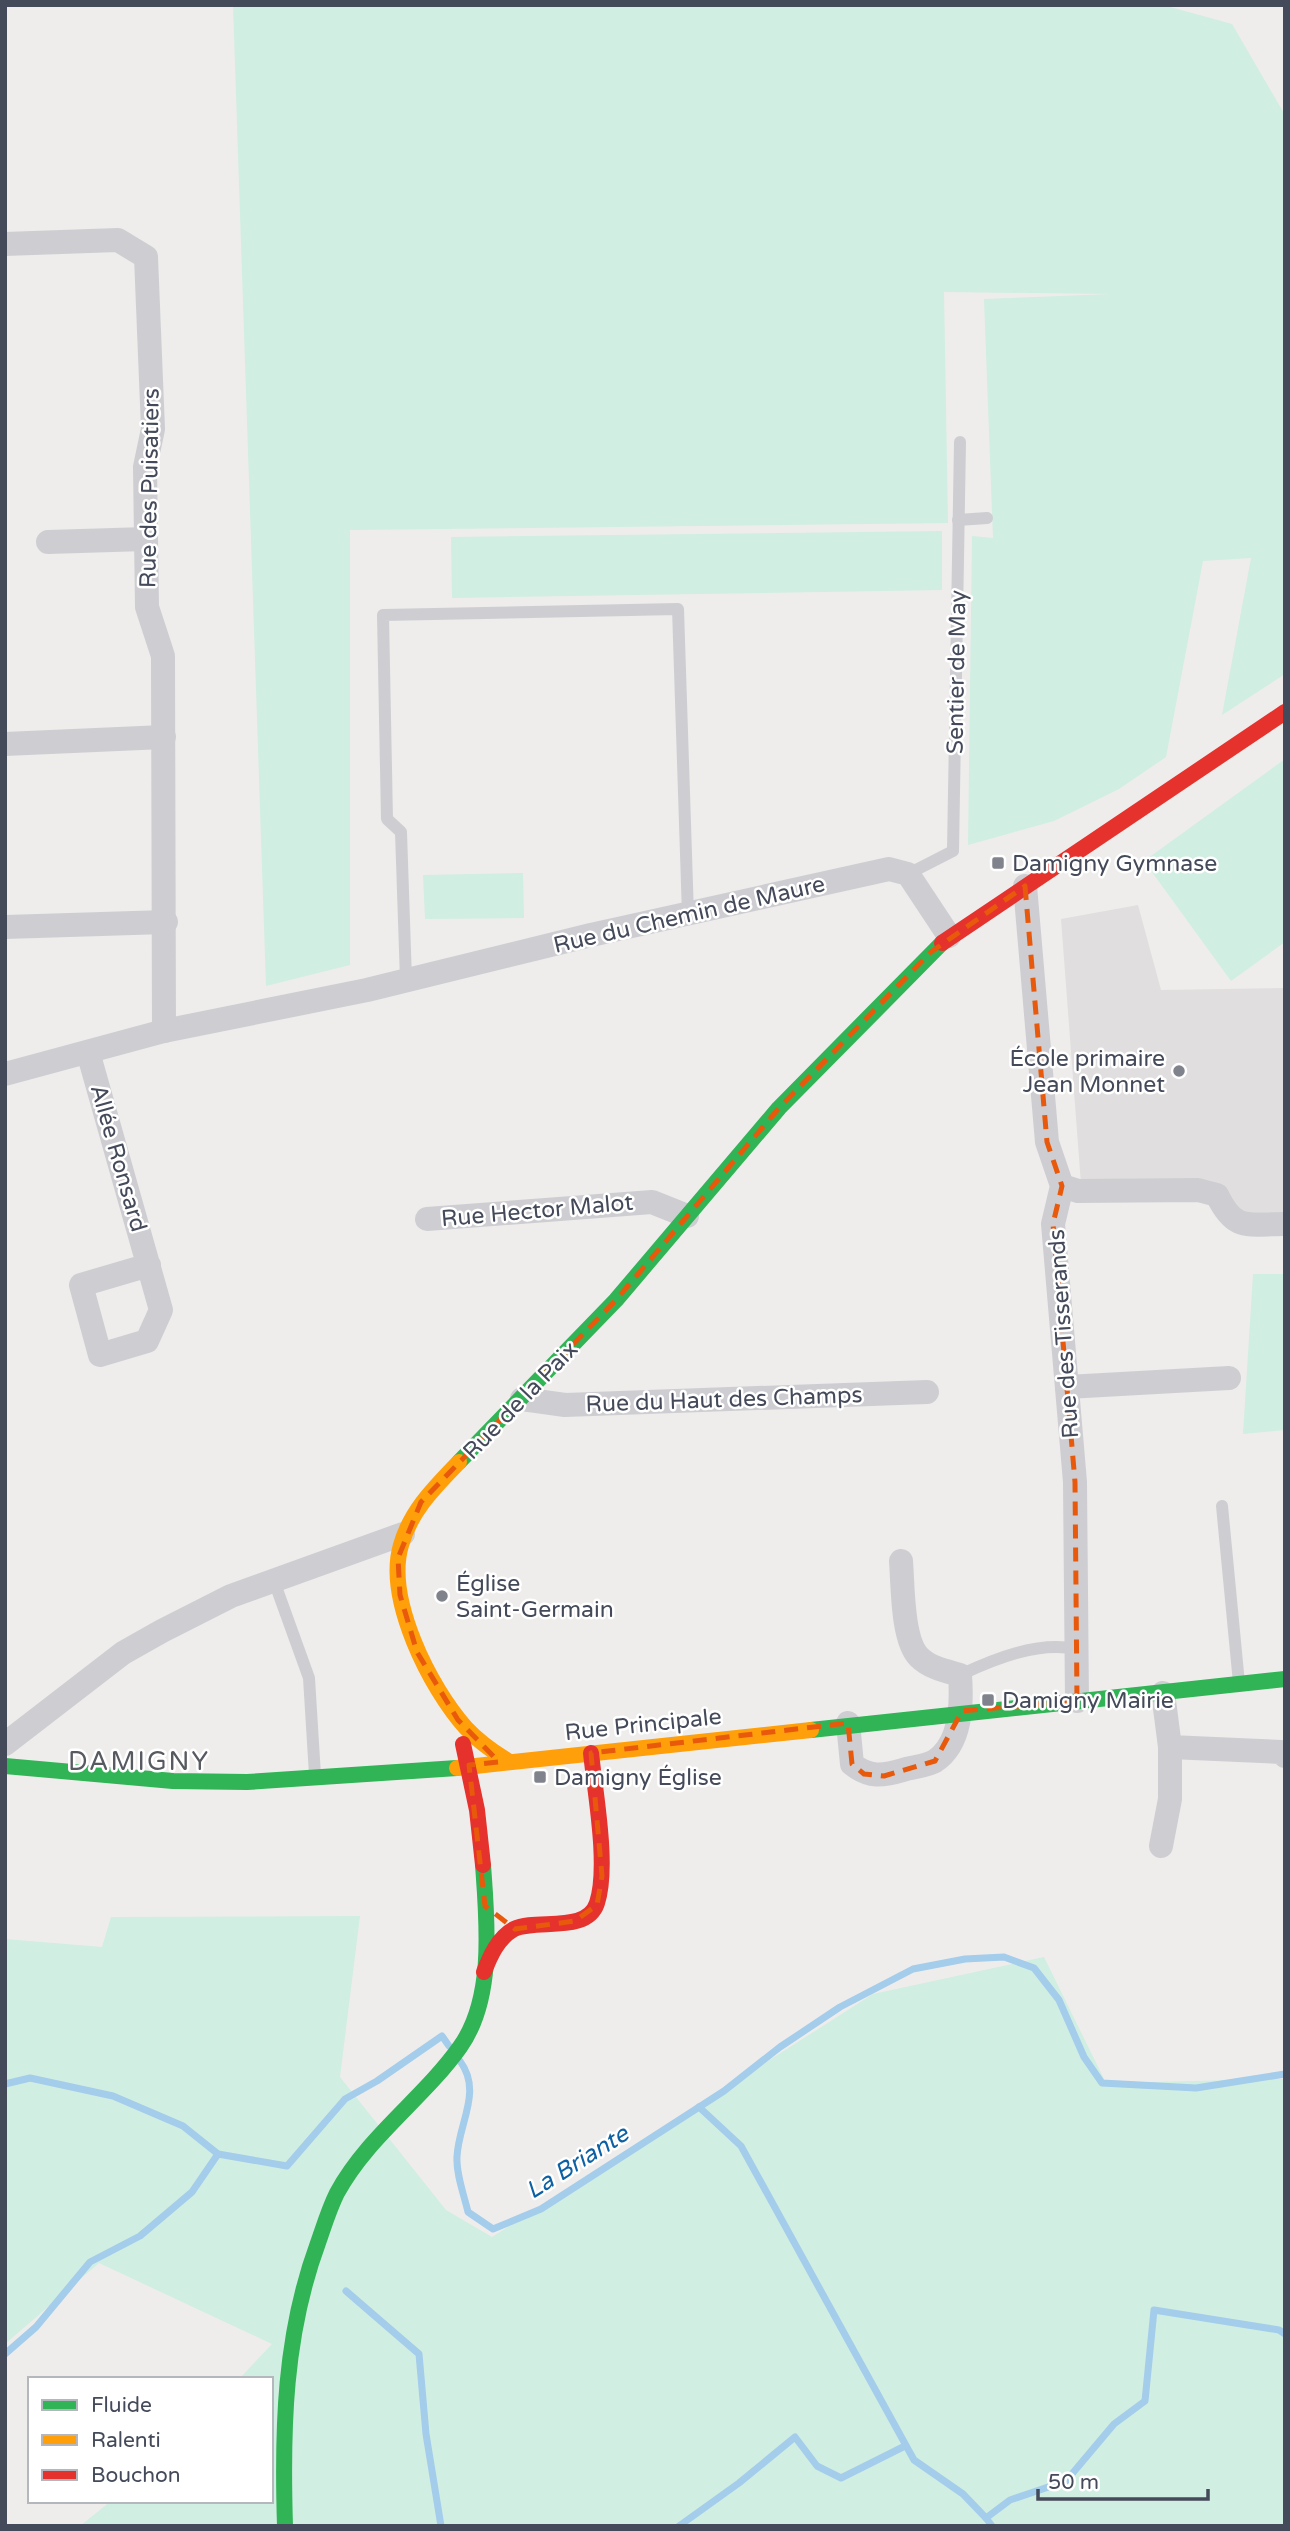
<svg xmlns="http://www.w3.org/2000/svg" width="1290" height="2531" viewBox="0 0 1290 2531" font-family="'Varela Round',sans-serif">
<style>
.education{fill:#e0dede}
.green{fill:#d0eee2}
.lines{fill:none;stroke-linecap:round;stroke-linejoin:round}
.stream{stroke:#a4cceb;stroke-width:7}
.lane{stroke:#ceced2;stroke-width:12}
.street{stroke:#ceced2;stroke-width:24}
.fast{stroke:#30b455;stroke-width:16}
.slow{stroke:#ff9f0a;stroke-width:16}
.jam{stroke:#e5322d;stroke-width:16}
.marked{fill:none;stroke:#e8590c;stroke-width:5;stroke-dasharray:14 9;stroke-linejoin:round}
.poi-dot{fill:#80838c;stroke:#fff;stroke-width:2.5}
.labels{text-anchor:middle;stroke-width:5;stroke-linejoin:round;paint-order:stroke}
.street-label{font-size:23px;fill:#444a59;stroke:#fff}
.poi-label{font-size:23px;fill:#444a59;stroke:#fff;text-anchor:start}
.water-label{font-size:24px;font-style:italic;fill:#0c61a4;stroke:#fff}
.quarter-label{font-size:26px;letter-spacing:2px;fill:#585a61;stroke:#fff}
</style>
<rect width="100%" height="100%" fill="#eeedec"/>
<!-- education -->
<polygon class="education" points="1138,905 1161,990 1285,988 1285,1215 1234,1215 1223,1189 1081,1184 1061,919"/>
<!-- green -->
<g class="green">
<polygon points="233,5 1163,5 1232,24 1285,115 1285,674 1222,715 1251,558 1203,561 1166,757 1119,789 1054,821 968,845 972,536 993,538 984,299 1111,294 944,292 948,523 350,530 350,965 266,986"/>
<polygon points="942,531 942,590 452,598 451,537"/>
<polygon points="1285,759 1285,942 1231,981 1144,861"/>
<polygon points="523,873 524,918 425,919 423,875"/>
<polygon points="1253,1274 1285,1274 1285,1430 1243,1434"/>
<polygon points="360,1916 340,2077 446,2210 492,2237 873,1994 1044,1957 1106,2083 1285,2079 1285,2526 80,2526 111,2501 271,2501 271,2379 239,2379 272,2344 99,2263 5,2344 5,1939 102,1947 111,1917"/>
</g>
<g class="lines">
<!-- stream -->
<g class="stream">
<path d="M460,2061C483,2092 458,2124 457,2157C456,2174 464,2195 468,2212L493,2229L541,2209L724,2091L780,2047L840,2007L913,1969L965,1959L1004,1957L1034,1968L1059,2000L1084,2057L1102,2083L1196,2088L1285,2074"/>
<polyline points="5,2084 30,2078 113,2096 183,2126 218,2154 287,2166 345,2099 377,2081 442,2036 449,2046"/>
<polyline points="699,2107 741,2146 914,2460 963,2494 986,2518"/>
<polyline points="346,2291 419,2354 426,2434 441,2526"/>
<polyline points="5,2354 36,2327 90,2262 140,2236 192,2192 218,2154"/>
<polyline points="679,2526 739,2483 795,2437 817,2466 841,2478 905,2446"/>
<polyline points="992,2526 986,2518 1010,2500 1066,2481 1114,2424 1145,2401 1154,2310 1279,2330 1285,2334"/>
</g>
<!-- lane -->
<g class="lane">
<polyline points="958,520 987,518"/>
<polyline points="908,874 953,851 960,442"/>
<polyline points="406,980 401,832 387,819 383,615 678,609 688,915"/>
<polyline points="1222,1506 1239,1683"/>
<polyline points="274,1581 309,1678 315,1775"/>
<path d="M960,1675C994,1659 1038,1641 1076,1649"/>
</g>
<!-- street -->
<g class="street">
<polyline points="5,244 118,240 146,257 153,429 145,467 147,607 163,656 164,1031"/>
<polyline points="48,542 146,539"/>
<polyline points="5,744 164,737"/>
<polyline points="1025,886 1047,1142 1062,1186 1053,1224 1075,1482 1077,1701"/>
<polyline points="5,927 166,922"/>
<polyline points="88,1052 161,1310 147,1341 100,1355 81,1285 149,1265"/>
<polyline points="5,1074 164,1031 367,990 591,935 889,869 908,874 949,936"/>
<path d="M1062,1186L1078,1191L1198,1190L1217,1195C1235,1232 1247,1224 1285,1224"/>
<polyline points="427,1219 652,1202 687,1216"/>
<polyline points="1067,1387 1229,1378"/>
<polyline points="522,1399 565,1405 927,1392"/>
<polyline points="1163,1693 1170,1747 1281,1752 1285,1756"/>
<path d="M848,1723L852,1764C869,1778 883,1776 903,1770C913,1767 927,1766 935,1761C962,1743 962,1702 960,1675C946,1671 930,1668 919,1657C902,1640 903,1586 901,1561"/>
<polyline points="5,1744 123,1653 162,1631 231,1596 403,1534"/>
<polyline points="1161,1846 1170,1799 1170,1747"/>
</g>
<!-- fast -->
<g class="fast">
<polyline points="459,1462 616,1300 779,1108 942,943"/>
<polyline points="811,1730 1285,1679"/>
<polyline points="5,1766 173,1781 247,1782 457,1768"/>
<path d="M285,2526C282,2429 284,2335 318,2243C324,2226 329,2209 337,2193C368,2136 423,2099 460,2047C495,1998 487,1921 483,1865"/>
</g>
<!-- slow -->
<g class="slow">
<path d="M459,1462C435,1487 411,1510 401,1545C385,1599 430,1688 466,1728C478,1741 492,1751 508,1761"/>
<polyline points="457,1768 811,1730"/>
</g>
<!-- jam -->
<g class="jam">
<polyline points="942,943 1285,712"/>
<polyline points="463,1744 477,1810 483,1865"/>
<path d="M484,1972C490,1956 498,1938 514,1929C537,1918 587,1934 597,1903C609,1867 595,1792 591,1753"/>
</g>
</g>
<!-- marked area -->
<path class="marked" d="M1025,886L1047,1142L1062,1186L1053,1224L1075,1482L1077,1701L962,1711L935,1761L884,1776L864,1774L852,1764L848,1723L591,1753L602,1876L597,1905L575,1921L515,1929L485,1906L469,1765L499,1762L458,1720L417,1652L400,1595L398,1558L421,1502L616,1300L779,1108L931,952Z"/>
<!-- markers -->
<g class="poi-dot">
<rect x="991" y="856" width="14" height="14" rx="3.5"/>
<circle cx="1179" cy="1071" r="7"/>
<circle cx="442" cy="1596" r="7"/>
<rect x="981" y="1693" width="14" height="14" rx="3.5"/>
<rect x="533" y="1770" width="14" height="14" rx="3.5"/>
</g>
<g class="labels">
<!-- street labels -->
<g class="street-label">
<text transform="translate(149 488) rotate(-89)" y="8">Rue des Puisatiers</text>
<text transform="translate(956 672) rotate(-89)" y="8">Sentier de May</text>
<text transform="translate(689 914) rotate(-13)" y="8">Rue du Chemin de Maure</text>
<text transform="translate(119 1158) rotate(74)" y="8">Allée Ronsard</text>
<text transform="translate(537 1210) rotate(-5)" y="8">Rue Hector Malot</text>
<text transform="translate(1063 1334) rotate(-94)" y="8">Rue des Tisserands</text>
<text transform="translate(724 1399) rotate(-2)" y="8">Rue du Haut des Champs</text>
<text transform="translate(520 1400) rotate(-46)" y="8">Rue de la Paix</text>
<text transform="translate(643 1724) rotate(-6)" y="8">Rue Principale</text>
</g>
<!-- poi labels -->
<g class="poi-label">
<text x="1012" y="871">Damigny Gymnase</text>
<text x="1165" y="1066" text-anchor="end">École primaire<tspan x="1165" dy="26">Jean Monnet</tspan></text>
<text x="456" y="1591">Église<tspan x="456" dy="26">Saint-Germain</tspan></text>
<text x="1002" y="1708">Damigny Mairie</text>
<text x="554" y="1785">Damigny Église</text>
</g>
<!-- water labels -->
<g class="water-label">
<text transform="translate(577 2162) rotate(-32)" y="8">La Briante</text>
</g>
<!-- quarter labels -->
<g class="quarter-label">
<text x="139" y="1770">DAMIGNY</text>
</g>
</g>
<!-- border -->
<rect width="1290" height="2531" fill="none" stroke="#444a59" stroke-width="14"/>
<!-- legend -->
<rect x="28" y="2377" width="245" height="126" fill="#ffffff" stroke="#b4b7bd" stroke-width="2"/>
<rect x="42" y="2400" width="35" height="10" fill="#30b455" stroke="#b4b7bd" stroke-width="2"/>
<text x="91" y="2412" font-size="21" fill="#444a59">Fluide</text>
<rect x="42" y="2435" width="35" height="10" fill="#ff9f0a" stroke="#b4b7bd" stroke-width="2"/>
<text x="91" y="2447" font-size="21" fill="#444a59">Ralenti</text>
<rect x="42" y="2470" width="35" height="10" fill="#e5322d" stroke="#b4b7bd" stroke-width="2"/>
<text x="91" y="2482" font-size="21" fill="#444a59">Bouchon</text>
<!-- scale -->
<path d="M1038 2489v10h170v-10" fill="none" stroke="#444a59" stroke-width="3.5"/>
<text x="1048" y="2489" font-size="21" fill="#444a59" stroke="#ffffff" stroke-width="5" paint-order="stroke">50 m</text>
</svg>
